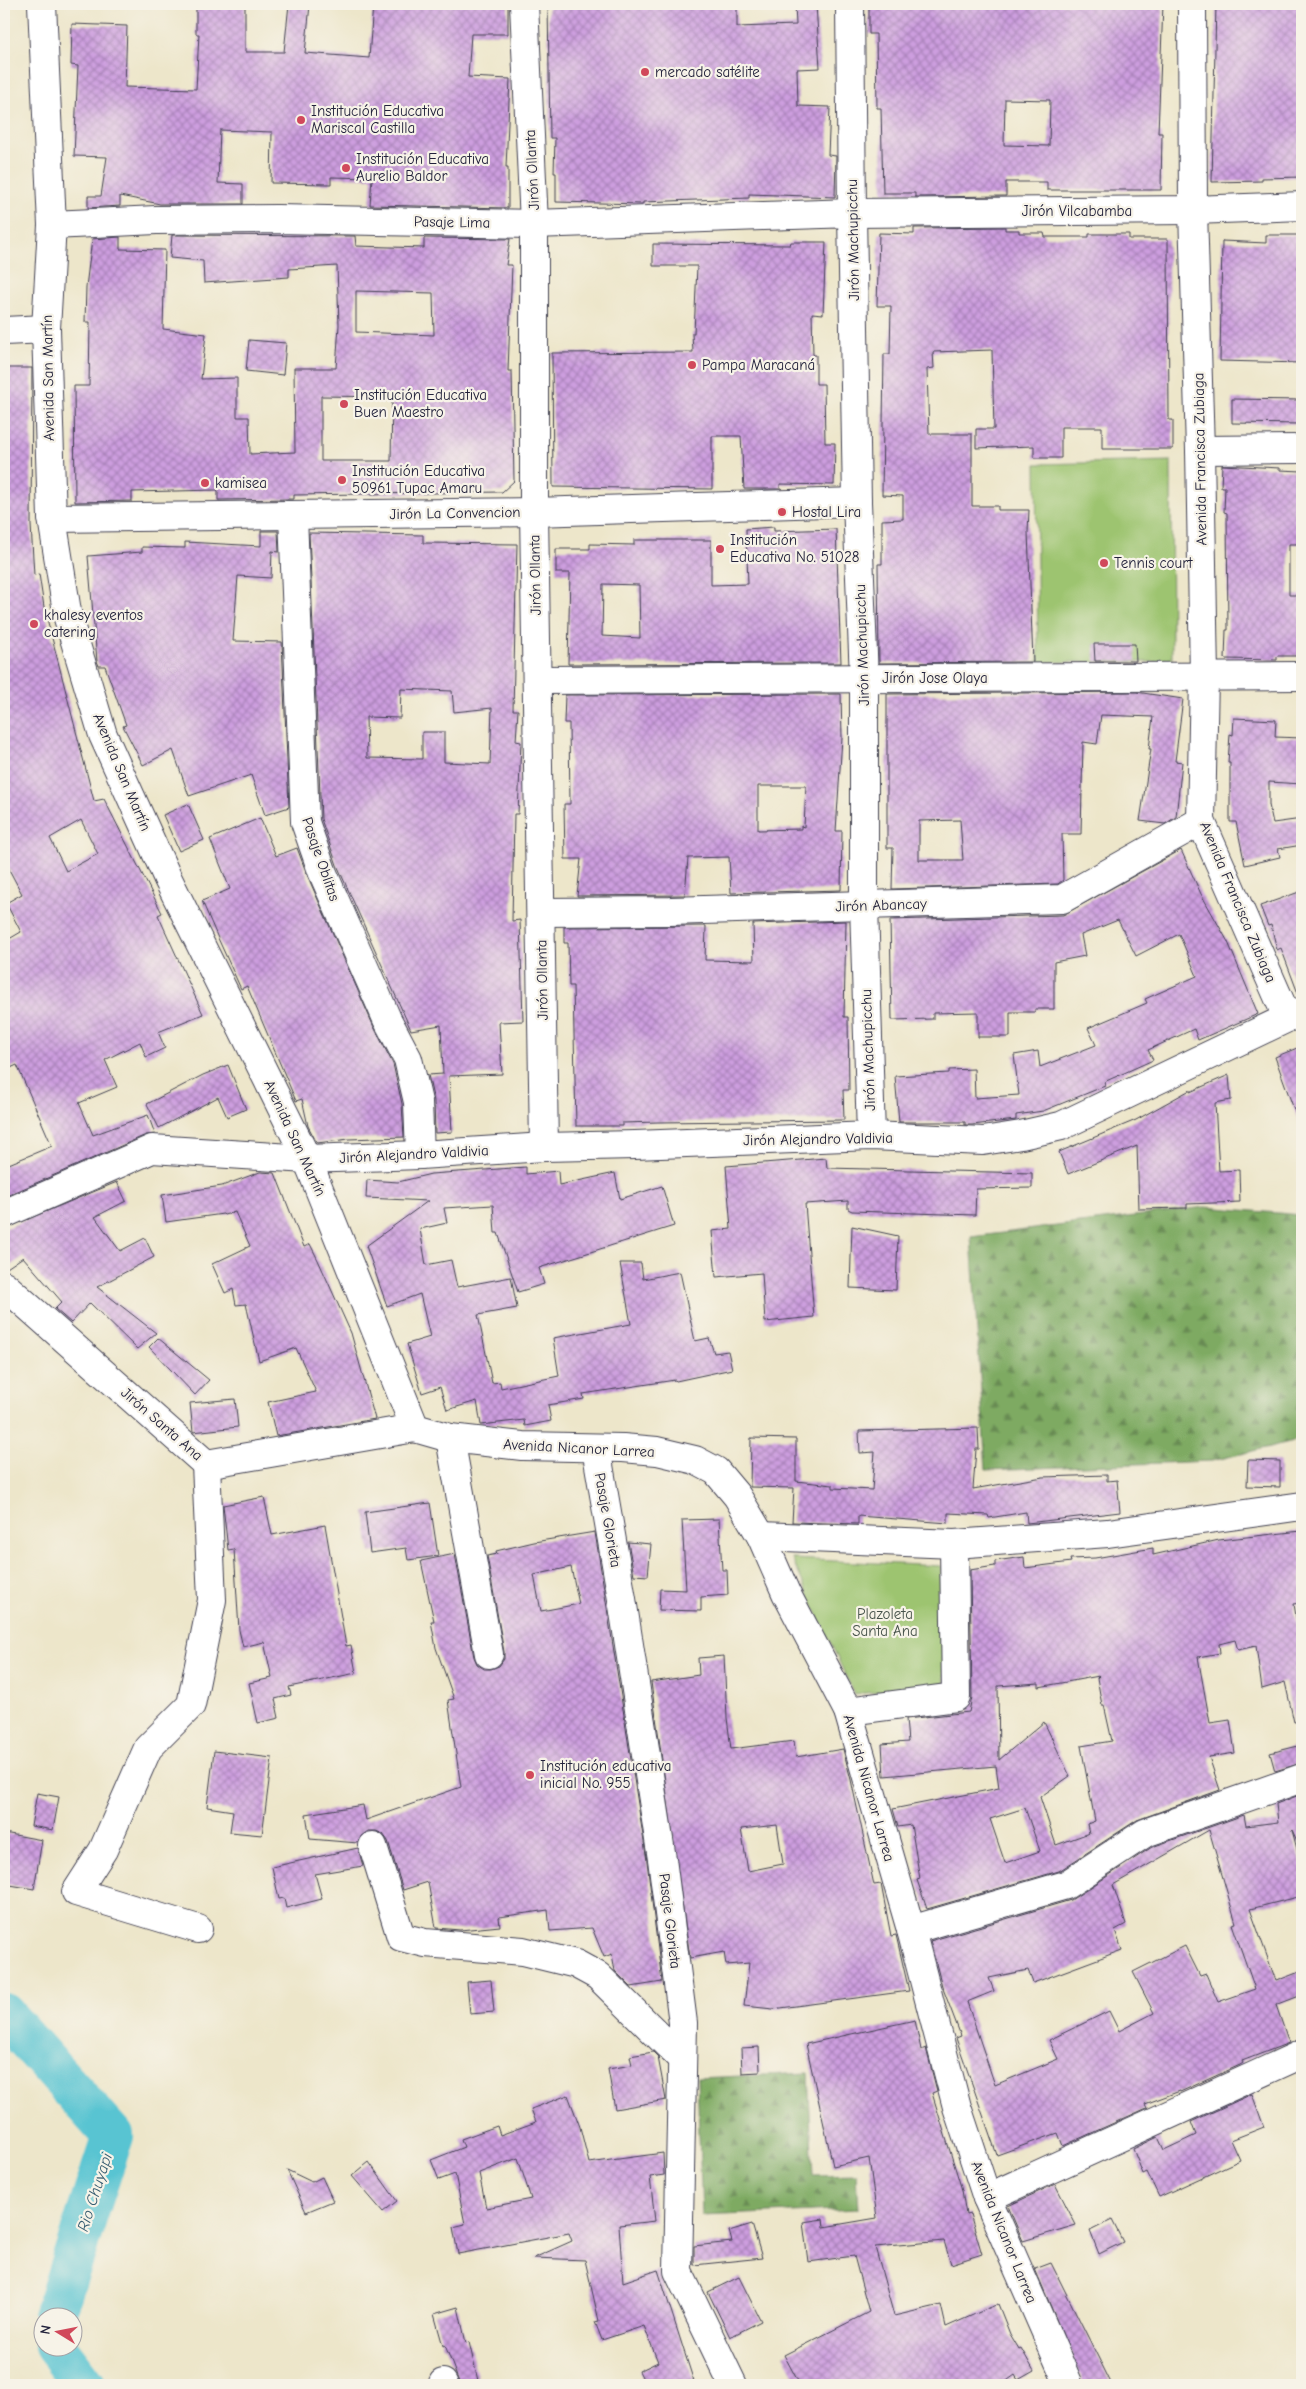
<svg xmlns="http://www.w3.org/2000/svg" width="1306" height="2389" viewBox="0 0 1306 2389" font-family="'Comic Neue',sans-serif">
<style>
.forest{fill:url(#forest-firs);stroke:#50664e}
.park{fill:#9dc46f;stroke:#607355}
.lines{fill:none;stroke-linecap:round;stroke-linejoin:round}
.river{stroke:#59c4d2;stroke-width:42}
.building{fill:url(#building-cross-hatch);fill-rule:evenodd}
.minor-casing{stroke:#403f50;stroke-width:30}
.major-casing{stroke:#403f50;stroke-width:30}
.minor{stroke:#fff;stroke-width:28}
.major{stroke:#fff;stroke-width:28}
.poi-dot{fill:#d1495b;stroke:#f7f3e8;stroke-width:2}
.labels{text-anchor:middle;stroke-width:4.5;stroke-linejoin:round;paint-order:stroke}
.poi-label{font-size:15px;fill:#22223b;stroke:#f7f3e8;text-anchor:start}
.street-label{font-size:15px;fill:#22223b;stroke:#f7f3e8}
.park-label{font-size:15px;fill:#47534b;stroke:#f7f3e8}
.water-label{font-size:16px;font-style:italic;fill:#355b70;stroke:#f7f3e8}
</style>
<defs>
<pattern id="forest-firs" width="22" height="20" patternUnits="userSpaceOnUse" patternTransform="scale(1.25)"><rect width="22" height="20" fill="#7eaa62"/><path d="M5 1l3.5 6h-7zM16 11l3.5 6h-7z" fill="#678a52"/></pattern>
<pattern id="building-cross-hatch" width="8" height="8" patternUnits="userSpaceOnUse" patternTransform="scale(1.25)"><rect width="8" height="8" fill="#cd9edf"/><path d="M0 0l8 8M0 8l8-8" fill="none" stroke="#a680b6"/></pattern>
</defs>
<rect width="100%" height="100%" fill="#f7f3e8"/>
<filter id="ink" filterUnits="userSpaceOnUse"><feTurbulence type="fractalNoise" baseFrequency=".02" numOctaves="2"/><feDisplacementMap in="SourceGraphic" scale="10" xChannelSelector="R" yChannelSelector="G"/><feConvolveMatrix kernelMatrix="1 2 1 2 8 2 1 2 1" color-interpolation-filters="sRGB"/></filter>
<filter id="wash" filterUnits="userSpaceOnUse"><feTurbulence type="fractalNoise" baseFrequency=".0096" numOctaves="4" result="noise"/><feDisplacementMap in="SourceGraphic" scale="20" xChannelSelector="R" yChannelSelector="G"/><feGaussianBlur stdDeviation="1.12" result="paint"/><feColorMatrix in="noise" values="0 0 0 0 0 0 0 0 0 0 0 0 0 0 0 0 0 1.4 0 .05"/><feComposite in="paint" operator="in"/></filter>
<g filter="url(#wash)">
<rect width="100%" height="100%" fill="#ede6ca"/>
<!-- forest -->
<g class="forest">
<polygon points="1205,1207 1302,1215 1302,1439 1212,1461 986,1470 971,1237"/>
<polygon points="808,2073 813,2175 856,2174 858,2209 702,2216 697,2078"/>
</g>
<!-- park -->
<g class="park">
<polygon points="1171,461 1172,662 1038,662 1036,464"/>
<polygon points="792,1559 941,1566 945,1686 854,1694"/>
</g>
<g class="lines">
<!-- river -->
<g class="river">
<polyline points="4,2014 113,2136 54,2316"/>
<polyline points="55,2346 85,2385"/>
</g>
</g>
<g id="blocks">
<!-- building -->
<g class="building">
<polygon points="196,4 245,4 245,52 284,52 289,4 310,5 305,53 369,58 373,4 508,4 508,34 471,34 468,77 510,79 506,167 508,167 508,208 370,205 372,178 331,177 331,184 271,183 272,132 220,130 218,183 243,184 243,204 160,204 120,196 120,206 88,208 88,196 101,196 107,157 74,156 78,66 71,65 72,24 127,26 125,87 196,89 199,34 196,34"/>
<polygon points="548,4 737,4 737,27 796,25 795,4 816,4 820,68 797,69 798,106 830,107 828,155 836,156 835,197 749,194 749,198 643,202 643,204 556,202 556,173 554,173 555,138 550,138"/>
<path d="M869,4H1163L1158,133H1162L1161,190H1047V182H1006V196L915,197V193H883L881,108H877L876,34H869ZM1005,99L1050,100L1049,146L1004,145Z"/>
<polygon points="1216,4 1302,4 1302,177 1262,178 1262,181 1212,182"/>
<polygon points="1005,227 1005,230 1019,230 1019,233 1044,233 1045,237 1089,237 1089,234 1129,234 1129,239 1168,239 1169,420 1173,420 1173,449 1102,449 1102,427 1061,427 1061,458 1034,458 1034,446 976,448 976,429 994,429 992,350 933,352 934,368 927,369 929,434 972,434 972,506 998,506 998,510 1029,510 1028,532 1033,662 879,663 878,564 882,564 882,520 903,519 903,496 882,495 884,354 890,354 891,306 877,306 879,233 914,234 914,228"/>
<path d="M172,235L355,236L356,246L424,248V238L510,239L506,265H512L508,371H512L514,481L502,492L294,495V499L218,500V490L132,492V501L75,502L74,386H89L90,322H85L86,287L92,239L120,237V249L165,250L163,329L206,334L201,379L237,378V417H249L250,454L295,452L294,368H336L339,325L337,266L289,269V277L204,283L203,261L170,258ZM356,291L433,293L434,335L356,332ZM321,396L392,397L391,461H321Z"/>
<polygon points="1266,235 1299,235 1298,269 1302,269 1302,363 1220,361 1222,241 1266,243"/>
<polygon points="791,242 826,242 823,314 812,313 813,355 816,355 816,384 824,384 825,443 835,443 834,485 780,484 780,489 744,489 741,436 712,436 712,489 553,487 552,353 693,352 692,333 694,333 697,266 653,266 653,244 790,245"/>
<polygon points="249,340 286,343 283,375 246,371"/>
<path d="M4,368H32L31,525L34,575L39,574L44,607L94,801L104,799L162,913L158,915L203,1014L158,1032L165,1048L146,1057L140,1042L105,1060L117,1087L79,1103L93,1135L148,1115L155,1134L146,1135L4,1197V1166L52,1146L17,1065L4,1071V942L21,932L6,903L22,894L4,860ZM81,820L98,854L66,871L50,838Z"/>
<polygon points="1232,399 1302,400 1302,424 1232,423"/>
<polygon points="1222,465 1280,468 1280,470 1302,471 1302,544 1289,544 1289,595 1302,595 1302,656 1277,656 1277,660 1225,659 1226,630 1228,630 1227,513 1224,512 1225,487 1221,487"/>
<path d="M774,527V531L836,529L841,663L568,664L570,573H556V549H590V544L634,545V540H711V585L748,584L746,529ZM603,584L639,585L640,638L602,636Z"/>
<polygon points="261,531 278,531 279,552 272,551 271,578 238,576 233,641 282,642 289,807 265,815 251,775 189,796 173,750 143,765 123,726 126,725 105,666 99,666 97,661 88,556 142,552 142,547 185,548 185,542 261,546"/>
<path d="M309,533L423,535V543L517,544L513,710H518L516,741L521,742L518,814H514L512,921L520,920L523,1021L499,1022L502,1074L449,1076L452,1132L435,1133L434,1101L428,1075L443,1074L441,1025L411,1030L337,865L321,819ZM401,689L452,691L454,712L492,708L490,764L444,762V732H422V759L367,758L366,717L400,718Z"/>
<polygon points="1094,644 1135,644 1136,661 1095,661"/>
<path d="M1136,692L1183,699L1175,761L1182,762L1176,817L1165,824L1140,821L1151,749H1149L1153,717L1101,715L1097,744L1083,742L1081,834H1062L1063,880L1058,884L892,889L893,848H887V694ZM960,820L963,860H919V821Z"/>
<path d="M841,694L842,738L836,831H842L841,890L731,893L729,857L688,858L685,895L577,896L581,859H565L564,804H570L569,723H564L565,695ZM758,786H806L804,827L801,826V829L758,830Z"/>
<polygon points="1234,718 1276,720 1275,737 1302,738 1302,784 1269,782 1269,805 1273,823 1302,819 1302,845 1278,849 1280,857 1245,865 1236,822 1230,822 1230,763 1228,763 1230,734 1233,735"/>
<polygon points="188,804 204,840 179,851 163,815"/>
<polygon points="260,818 276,856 297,848 308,877 373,1025 393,1064 402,1104 404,1137 349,1139 317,1143 308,1126 302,1099 296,1101 247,986 241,989 217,936 202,901 230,889 210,839"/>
<polygon points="1181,850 1201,894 1228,942 1258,1014 1198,1040 1194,1029 1148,1050 1153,1060 1104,1082 1105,1086 1043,1111 1016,1115 1016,1120 972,1125 965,1125 965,1122 899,1122 895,1076 949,1073 949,1070 974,1069 975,1098 1019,1095 1014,1055 1038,1051 1040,1067 1096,1045 1088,1028 1147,1003 1145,999 1197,976 1179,934 1136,956 1118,920 1081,935 1085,956 1054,962 1054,1009 1035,1009 1035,1012 1010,1012 1010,1037 978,1037 978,1012 933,1013 933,1019 892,1020 890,920 1063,915"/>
<polygon points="1302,891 1302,996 1299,996 1281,948 1277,950 1271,925 1268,926 1260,906"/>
<polygon points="846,921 844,1017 848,1017 849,1090 843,1090 844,1120 658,1122 622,1123 622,1126 576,1126 573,986 569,986 568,943 564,943 564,927 706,926 705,960 754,961 753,924"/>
<polygon points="1302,1046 1302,1125 1300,1126 1275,1057"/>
<polygon points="228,1065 246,1109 227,1117 218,1097 159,1128 147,1104 203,1075"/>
<polygon points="1229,1075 1231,1100 1215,1103 1219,1171 1239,1170 1240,1202 1187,1204 1187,1208 1139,1209 1137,1146 1068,1174 1059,1152 1136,1120 1190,1090 1190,1092"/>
<polygon points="826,1158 827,1168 1032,1173 1032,1188 976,1189 975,1215 852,1211 848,1209 848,1201 805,1204 814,1317 765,1322 762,1273 716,1277 712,1231 731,1229 726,1166"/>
<polygon points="526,1167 526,1174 558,1171 559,1185 615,1173 620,1199 662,1186 674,1226 539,1268 544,1284 518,1292 498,1233 495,1233 493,1205 444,1208 447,1223 420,1229 426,1265 451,1260 457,1287 511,1277 517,1308 478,1315 492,1383 500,1382 501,1388 559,1376 553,1338 631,1324 620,1263 641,1263 643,1279 680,1272 695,1341 709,1338 714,1353 728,1351 732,1369 676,1381 675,1380 583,1394 584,1399 548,1405 551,1421 525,1426 524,1420 481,1425 477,1401 447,1410 440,1387 422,1393 407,1344 430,1337 420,1294 387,1306 366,1246 428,1201 366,1198 367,1180 398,1182 431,1174"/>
<polygon points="260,1172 275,1173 304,1247 310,1244 318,1260 351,1333 375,1419 276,1436 268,1402 316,1392 296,1348 259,1361 246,1304 236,1305 233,1289 225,1293 212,1264 250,1246 235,1212 224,1215 223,1214 166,1222 162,1195 222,1186"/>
<polygon points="117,1182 126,1201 95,1217 120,1251 145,1238 154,1257 97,1287 156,1333 137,1349 90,1303 71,1323 55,1309 62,1302 23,1257 4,1270 4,1229"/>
<polygon points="852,1226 898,1236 896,1290 850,1288"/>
<polygon points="158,1338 209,1380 195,1395 149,1347"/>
<polygon points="235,1399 238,1427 193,1432 190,1403"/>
<polygon points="978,1428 979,1449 976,1449 973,1489 1043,1477 1107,1475 1107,1481 1117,1480 1120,1512 1027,1523 1026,1512 989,1518 988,1515 948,1513 948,1523 858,1516 858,1524 792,1522 794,1488 750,1487 751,1438 796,1439 796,1481 833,1485 833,1488 872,1490 875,1452 860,1453 859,1431"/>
<polygon points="1248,1460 1280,1461 1280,1487 1247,1486"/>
<polygon points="264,1497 272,1535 325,1525 346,1646 351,1645 356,1673 289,1687 291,1695 275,1699 279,1718 258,1723 249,1683 272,1678 264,1642 243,1647 239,1630 234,1549 228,1550 223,1505"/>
<polygon points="430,1503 438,1556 408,1560 406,1548 370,1553 365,1512"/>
<polygon points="719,1519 722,1570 727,1570 728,1595 701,1597 701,1611 659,1610 660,1589 686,1590 682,1520"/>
<path d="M1301,1531L1302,1603L1294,1604L1300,1641L1302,1640V1721L1294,1722L1285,1682L1262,1689L1256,1646L1238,1650L1235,1640L1219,1644L1220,1653L1198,1657L1210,1723L1230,1720L1235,1753L1209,1757L1220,1790L1137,1820L1059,1871L927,1909L917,1880L920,1879L911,1825L898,1827L893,1809L999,1788L996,1766L884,1776L882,1744L908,1742L906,1719L969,1712L972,1697L970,1570L995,1566V1561L1024,1557L1025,1568L1071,1562L1070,1559L1095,1558L1153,1548V1555L1219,1540ZM1099,1676L1097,1678L1102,1705H1104L1112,1741L1081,1746L1095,1821L1087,1824L1089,1833L1056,1845L1040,1797L1070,1776L1044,1722L999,1760L998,1686L1039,1683V1687ZM1025,1808L1040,1851L1005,1863L990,1819Z"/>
<path d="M595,1532L647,1861L662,1982L631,1987L615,1971L612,1954L604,1957L592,1928L550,1931L548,1910L499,1917L500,1926L460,1930L436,1928L428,1882L403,1890L388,1841L383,1834L376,1831H368L361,1836L358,1843L310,1839L306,1814L363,1805L366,1820L461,1787L448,1700L454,1699L436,1648L431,1621H434L421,1561L455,1554L474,1657L477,1664L484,1669H491L499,1666L504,1659V1652L487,1556L497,1554L496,1551L534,1542ZM571,1567L579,1604L541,1611L534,1575Z"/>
<polygon points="628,1542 651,1544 648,1576 634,1575"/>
<path d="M724,1656L727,1718L731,1749L794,1741L796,1757L843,1749L851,1780L874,1885L881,1884L891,1936L896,1935L909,1991L773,2009L744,2006L749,1963L726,1965L724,1952L690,1958L651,1682L699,1675L698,1658ZM777,1825L783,1864L748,1871L741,1829Z"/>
<polygon points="1302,1745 1302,1763 1275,1771 1270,1753"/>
<polygon points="214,1751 272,1758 262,1835 230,1832 233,1811 207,1807"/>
<polygon points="37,1793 59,1797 53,1830 31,1826"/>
<path d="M1302,1794V1843H1298L1292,1830L1302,1869V1896L1250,1909L1276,1981L1302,1971V1995L1276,2005L1289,2043L1242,2061L1243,2063L1240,2065L1180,2092V2091L1145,2104L1147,2108L1063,2146L1058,2133L997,2155L956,2038L961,2036L942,1986L930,1941L1071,1900L1152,1847L1244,1815L1246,1826L1278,1822L1276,1804ZM1209,1830L1236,1923L1232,1924L1255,1989L1218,2002L1206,1974L1200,1976L1185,1946L1133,1972L1154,2013L1119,2031L1109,2011L1049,2040L1058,2059L995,2085L967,2002L994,1991L989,1978L1028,1970L1033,1983L1122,1950L1115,1930L1126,1924L1113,1885Z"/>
<polygon points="4,1833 42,1840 34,1889 4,1884"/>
<polygon points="358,1848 363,1866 315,1874 322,1899 286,1908 284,1898 279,1899 272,1867"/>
<polygon points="491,1980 494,2012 470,2014 467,1982"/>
<polygon points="915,2020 921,2050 926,2048 937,2091 932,2093 962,2190 966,2215 970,2214 982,2254 951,2264 944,2241 875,2247 894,2316 941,2305 946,2327 998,2304 1010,2334 1019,2349 1021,2348 1034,2371 1018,2380 1015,2375 1001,2385 800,2385 784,2355 869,2312 854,2256 808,2262 803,2222 823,2219 824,2227 877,2218 869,2158 833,2166 806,2044"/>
<polygon points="759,2047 760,2072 742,2073 741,2048"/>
<polygon points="653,2052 658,2057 666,2100 615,2109 608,2069 632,2065 630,2056"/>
<polygon points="1252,2094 1264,2127 1231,2140 1240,2160 1159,2197 1147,2172 1143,2174 1133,2149 1158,2137 1164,2150 1196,2135 1191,2122"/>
<path d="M568,2095L580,2127L589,2163L663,2153L664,2175L650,2177L655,2221L619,2225L623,2282L658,2270L695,2385H646L639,2371L658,2362L644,2326L602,2340L595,2322L599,2321L585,2260L534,2258L572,2241L569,2233L458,2254L453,2227L465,2224L455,2174L439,2180L431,2160L464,2147L461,2139L497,2126L500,2135L536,2122L531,2109ZM518,2158L531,2199L486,2208L479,2173Z"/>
<polygon points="369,2162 397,2201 383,2212 352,2176"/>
<polygon points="287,2170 312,2182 322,2177 333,2201 306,2212"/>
<polygon points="1055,2184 1076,2225 1023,2241 1008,2206"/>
<polygon points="1112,2220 1123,2242 1099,2254 1090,2231"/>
<polygon points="752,2224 762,2258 694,2265 694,2246 732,2242 729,2231"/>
<polygon points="1051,2263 1112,2385 1084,2385 1035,2269"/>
<polygon points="739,2277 761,2321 730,2337 708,2292"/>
<polygon points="458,2307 466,2343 469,2342 479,2385 460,2385 445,2345 443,2346 434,2314"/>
</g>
</g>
</g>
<g filter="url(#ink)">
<use href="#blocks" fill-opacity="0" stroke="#403f50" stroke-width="1"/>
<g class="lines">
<!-- minor casing -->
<g class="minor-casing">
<g id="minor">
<polyline points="524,4 534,224 534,512 544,1147"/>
<polyline points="1192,4 1193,210 1200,450 1204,677 1201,821 1287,1017"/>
<polyline points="52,225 156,220 277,219 534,224 852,213 857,502 864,679 864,905 871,1136"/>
<polyline points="4,331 46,329"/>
<polyline points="1200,450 1302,449"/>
<polyline points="293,516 305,822 322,871 387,1019 408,1059 418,1102 420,1155"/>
<polyline points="52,518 534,512 857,502"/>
<polyline points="538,680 1302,676"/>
<polyline points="541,912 670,911 1062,899 1201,821"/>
<polyline points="4,1214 152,1149 307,1159 420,1155 544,1147 635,1145 871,1136 983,1141 1021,1135 1061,1126 1302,1011"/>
<polyline points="4,1285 206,1464 415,1428"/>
<polyline points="450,1438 489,1654"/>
<polyline points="596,1448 622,1599 662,1859 683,2023 678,2271 733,2385"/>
<polyline points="761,1536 954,1544"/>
<polyline points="848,1711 956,1697 954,1544 1108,1533 1302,1506"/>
<polyline points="373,1846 401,1937 425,1943 523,1951 576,1964 598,1976 682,2059"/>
<polyline points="198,1929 76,1892 103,1850 148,1748 191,1705 212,1600 206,1464"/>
<polyline points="911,1930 1066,1885 1145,1833 1302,1778"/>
<polyline points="987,2198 1302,2054"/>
<polyline points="443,2383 444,2385"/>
</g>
</g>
<!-- major casing -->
<g class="major-casing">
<g id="major">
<polyline points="42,4 52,225 46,329 52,518 68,618 103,735 168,879 307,1159 415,1428 450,1438 522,1446 623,1448 657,1451 695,1460 716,1471 737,1496 761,1536 786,1593 848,1711 911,1930 957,2107 987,2198 1069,2385"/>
<polyline points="850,4 852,213 1193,210 1302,206"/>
</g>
</g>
<!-- minor -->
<use href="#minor" class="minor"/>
<!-- major -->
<use href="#major" class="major"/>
</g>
</g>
<!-- markers -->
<g class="poi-dot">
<circle cx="645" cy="72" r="5"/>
<circle cx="301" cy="120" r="5"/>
<circle cx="346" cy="168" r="5"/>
<circle cx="692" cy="365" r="5"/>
<circle cx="344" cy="404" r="5"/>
<circle cx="342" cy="480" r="5"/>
<circle cx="205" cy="483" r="5"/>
<circle cx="782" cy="512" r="5"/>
<circle cx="720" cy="549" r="5"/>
<circle cx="1104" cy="563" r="5"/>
<circle cx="34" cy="624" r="5"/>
<circle cx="530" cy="1775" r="5"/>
</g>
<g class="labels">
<!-- poi labels -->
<g class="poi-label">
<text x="655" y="77">mercado satélite</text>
<text x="311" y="116">Institución Educativa<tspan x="311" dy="17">Mariscal Castilla</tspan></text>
<text x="356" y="164">Institución Educativa<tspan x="356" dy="17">Aurelio Baldor</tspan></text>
<text x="702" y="370">Pampa Maracaná</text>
<text x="354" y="400">Institución Educativa<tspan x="354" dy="17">Buen Maestro</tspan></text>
<text x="352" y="476">Institución Educativa<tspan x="352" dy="17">50961 Tupac Amaru</tspan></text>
<text x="215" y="488">kamisea</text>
<text x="792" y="517">Hostal Lira</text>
<text x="730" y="545">Institución<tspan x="730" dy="17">Educativa No. 51028</tspan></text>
<text x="1114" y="568">Tennis court</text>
<text x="44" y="620">khalesy eventos<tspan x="44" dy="17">catering</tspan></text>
<text x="540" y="1771">Institución educativa<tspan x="540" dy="17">inicial No. 955</tspan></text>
</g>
<!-- street labels -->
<g class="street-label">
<text transform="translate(532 170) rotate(-93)" y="5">Jirón Ollanta</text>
<text x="1077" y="216">Jirón Vilcabamba</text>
<text transform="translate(452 222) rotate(1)" y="5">Pasaje Lima</text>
<text transform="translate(853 240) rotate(-91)" y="5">Jirón Machupicchu</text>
<text transform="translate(48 378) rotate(-91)" y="5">Avenida San Martín</text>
<text transform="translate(1200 459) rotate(-91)" y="5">Avenida Francisca Zubiaga</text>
<text transform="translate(455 513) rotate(-1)" y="5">Jirón La Convencion</text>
<text transform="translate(535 575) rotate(-91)" y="5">Jirón Ollanta</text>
<text transform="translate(862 645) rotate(-92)" y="5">Jirón Machupicchu</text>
<text x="935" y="683">Jirón Jose Olaya</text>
<text transform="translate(122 772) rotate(67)" y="5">Avenida San Martín</text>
<text transform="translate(321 859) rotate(71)" y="5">Pasaje Oblitas</text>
<text transform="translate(1238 902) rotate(67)" y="5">Avenida Francisca Zubiaga</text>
<text transform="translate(881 905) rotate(-2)" y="5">Jirón Abancay</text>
<text transform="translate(542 980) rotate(-91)" y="5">Jirón Ollanta</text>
<text transform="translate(868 1050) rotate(-92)" y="5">Jirón Machupicchu</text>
<text transform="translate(295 1138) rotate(65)" y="5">Avenida San Martín</text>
<text transform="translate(818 1139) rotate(-1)" y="5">Jirón Alejandro Valdivia</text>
<text transform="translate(414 1154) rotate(-3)" y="5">Jirón Alejandro Valdivia</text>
<text transform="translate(162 1424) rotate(41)" y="5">Jirón Santa Ana</text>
<text transform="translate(579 1448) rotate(3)" y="5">Avenida Nicanor Larrea</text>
<text transform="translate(608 1520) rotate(80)" y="5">Pasaje Glorieta</text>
<text transform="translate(869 1788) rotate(74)" y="5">Avenida Nicanor Larrea</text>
<text transform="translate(670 1921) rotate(83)" y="5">Pasaje Glorieta</text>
<text transform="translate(1004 2232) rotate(68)" y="5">Avenida Nicanor Larrea</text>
</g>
<!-- park labels -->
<g class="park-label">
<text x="885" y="1619">Plazoleta<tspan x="885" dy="17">Santa Ana</tspan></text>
</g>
<!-- water labels -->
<g class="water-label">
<text transform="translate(94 2192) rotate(-72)" y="6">Rio Chuyapi</text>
</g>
</g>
<!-- margin -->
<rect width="1306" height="2389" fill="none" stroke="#f7f3e8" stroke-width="20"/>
<!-- north arrow -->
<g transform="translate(58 2332) rotate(280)"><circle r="24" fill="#f7f3e8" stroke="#a29fa3"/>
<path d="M0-4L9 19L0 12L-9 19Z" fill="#d1495b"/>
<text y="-8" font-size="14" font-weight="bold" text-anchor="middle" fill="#22223b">N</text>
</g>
</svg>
